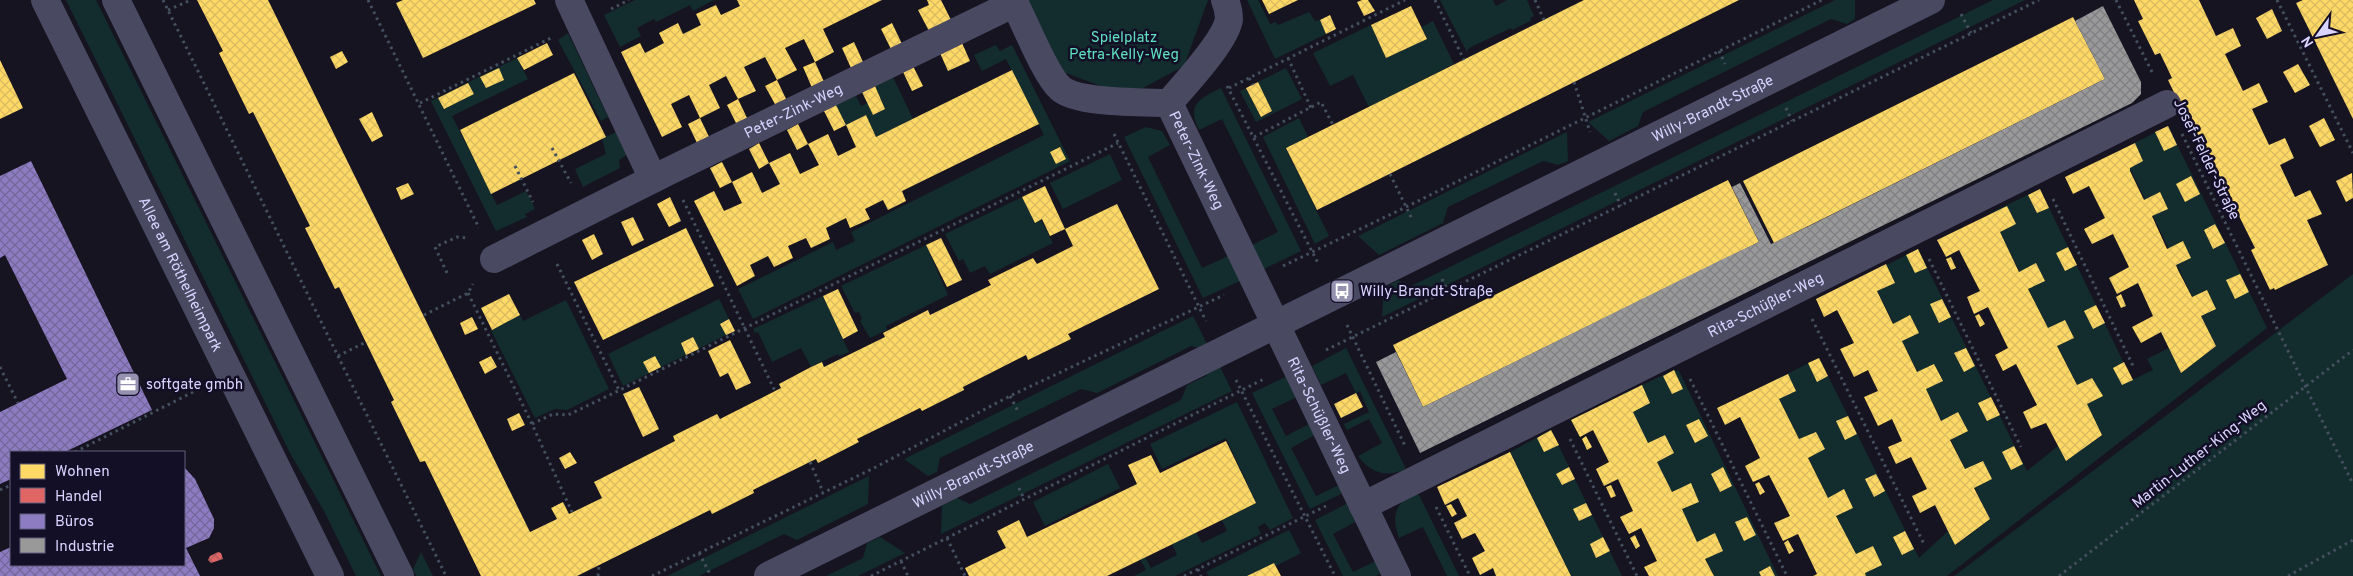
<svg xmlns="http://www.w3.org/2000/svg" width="2353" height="576" viewBox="0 0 2353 576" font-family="Overpass,sans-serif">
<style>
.green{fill:#132c2d}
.homes{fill:url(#homes-cross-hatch)}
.shops{fill:url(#shops-cross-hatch)}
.offices{fill:url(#offices-cross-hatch)}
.industry{fill:url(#industry-cross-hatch)}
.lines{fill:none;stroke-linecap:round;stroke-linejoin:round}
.path{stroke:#44505f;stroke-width:3;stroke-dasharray:2.5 4;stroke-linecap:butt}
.minor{stroke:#4a4962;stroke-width:28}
.labels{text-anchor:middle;stroke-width:5;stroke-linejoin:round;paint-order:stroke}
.park-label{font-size:15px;fill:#5fe0c0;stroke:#130f26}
.street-label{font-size:15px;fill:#d9d4ff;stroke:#130f26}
.poi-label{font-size:15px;fill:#d9d4ff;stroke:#130f26;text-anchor:start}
</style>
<defs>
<pattern id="homes-cross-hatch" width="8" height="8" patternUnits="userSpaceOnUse" patternTransform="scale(1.25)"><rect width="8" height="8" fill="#ffd966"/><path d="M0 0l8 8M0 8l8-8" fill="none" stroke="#d9ba61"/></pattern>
<pattern id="shops-cross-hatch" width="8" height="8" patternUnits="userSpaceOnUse" patternTransform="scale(1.25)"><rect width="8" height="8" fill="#e06666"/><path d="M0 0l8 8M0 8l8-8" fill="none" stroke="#b05b5e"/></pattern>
<pattern id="offices-cross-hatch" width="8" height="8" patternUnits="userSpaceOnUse" patternTransform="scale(1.25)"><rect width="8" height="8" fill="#8e7cc3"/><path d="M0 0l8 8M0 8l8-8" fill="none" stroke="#736799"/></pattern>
<pattern id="industry-cross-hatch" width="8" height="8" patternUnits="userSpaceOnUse" patternTransform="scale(1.25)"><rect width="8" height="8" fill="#999"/><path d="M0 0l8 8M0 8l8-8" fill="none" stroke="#7f7e82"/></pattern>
</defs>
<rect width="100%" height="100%" fill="#161421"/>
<!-- green -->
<g class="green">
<polygon points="66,0 96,0 381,576 356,576 324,511 290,453"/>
<polygon points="635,0 714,0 693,11 690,5 656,22 654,19 637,28 641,36 620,47 604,15"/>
<polygon points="1021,0 1208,0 1184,66 1128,96 1055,69"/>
<polygon points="1247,0 1258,0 1270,24 1276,22 1278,25 1309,12 1315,21 1320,20 1326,34 1275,59"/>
<polygon points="1440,0 1493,0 1496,6 1507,0 1527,0 1534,16 1530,18 1531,21 1512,30 1511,28 1469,48 1467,52"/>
<polygon points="1835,0 1855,0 1855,19 1847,24 1831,19 1643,112 1638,126 1609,141 1588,122"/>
<polygon points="1993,0 2025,0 1382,317 1384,288 1398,280 1409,287"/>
<polygon points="1433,21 1454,64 1369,107 1353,75 1330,86 1313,53 1371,25 1386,58 1427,39 1422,27"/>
<polygon points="568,33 608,117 601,121 558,40"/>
<polygon points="996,45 1000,51 1012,45 1070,161 753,319 738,289 833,242 836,250 855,241 851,232 1044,135 1006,59 982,71 974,55"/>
<polygon points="517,58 528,79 452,116 497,205 526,191 535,209 525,214 527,217 496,231 431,101"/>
<polygon points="1286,68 1302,99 1256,122 1240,91 1246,88 1261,117 1272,112 1258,82"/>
<polygon points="893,77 913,119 876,137 866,115 846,125 836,105 856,96 861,106 867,103 873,115 885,109 875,86"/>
<path d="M1221,88L1301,251L1264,269L1252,245L1278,232L1222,119L1199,130C1186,105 1200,98 1221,88Z"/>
<polygon points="1299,118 1308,137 1286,149 1329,236 1315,244 1263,137"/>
<polygon points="2168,126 2267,328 1947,576 1866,576 1771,382 1819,358 1919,558 1948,531 1956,545 1990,519 1869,274 1918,249 2027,471 2058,446 2066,461 2102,435 1990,213 2040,189 2132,380 2153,370 2147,359 2169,348 2181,373 2216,346 2121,150"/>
<polygon points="1146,127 1162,131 1170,145 1148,157 1202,268 1228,256 1240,281 1203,298 1124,137"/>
<polygon points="616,132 627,155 619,160 620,168 583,187 575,169 606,154 602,139"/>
<polygon points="1567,132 1568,161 1558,165 1543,161 1448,207 1443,223 1379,255 1358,236"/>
<polygon points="1110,154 1122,180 1063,209 1050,183"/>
<polygon points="1022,197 1035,223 1041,220 1053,243 990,274 985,266 970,273 963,259 959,261 945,234"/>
<polygon points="926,245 948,295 886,326 887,330 870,338 860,321 862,319 859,312 855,313 841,286"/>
<polygon points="2353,274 2353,576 1954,576"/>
<polygon points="823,296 849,352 839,356 838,354 811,367 801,348 772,362 758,332 755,333 753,329"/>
<polygon points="719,299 729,319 720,324 726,335 623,386 608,354"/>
<polygon points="566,300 609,389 567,410 555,409 535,418 491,330 520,315 523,321"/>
<polygon points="1193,316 1207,344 1199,348 1191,346 1097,393 1081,389 940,458 937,472 928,476 904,459"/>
<path d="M1346,348L1406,469C1387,478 1370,473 1358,456L1382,443L1369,419L1347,430L1344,424L1369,412L1360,391L1356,393L1346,373L1321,385L1312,366Z"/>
<polygon points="1218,363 1232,391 941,534 942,506 957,498 970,504 1181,400 1187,385 1206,376 1208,368"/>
<polygon points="1674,370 1679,371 1778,576 1714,576 1623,394"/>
<polygon points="1287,376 1297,397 1272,409 1286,436 1309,424 1315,435 1291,448 1316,496 1339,485 1343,493 1310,509 1252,393"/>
<polygon points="1237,402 1293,518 1270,530 1265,523 1258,527 1261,534 1175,576 1134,576 1146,570 1140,559 1145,557 1151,568 1177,555 1172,544 1196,532 1202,543 1227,531 1222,520 1256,503 1226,438 1162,469 1150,444"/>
<polygon points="1551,430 1622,576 1571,576 1510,452"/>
<polygon points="1108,464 1120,488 1045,526 1033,502"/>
<polygon points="869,476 868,504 797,540 784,534 699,576 667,576"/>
<path d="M1416,489L1459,576H1447L1423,527L1399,538C1390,514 1397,504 1416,489Z"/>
<polygon points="1348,503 1357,521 1333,534 1353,572 1376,561 1383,572 1376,576 1343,576 1315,520"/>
<polygon points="1289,530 1301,553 1276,566 1274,563 1247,576 1209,576 1206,572"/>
<polygon points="880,537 905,553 858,576 826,576 863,558 867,543"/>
<polygon points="421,552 433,576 416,576 413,569"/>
</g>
<!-- homes -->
<g class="homes">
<polygon points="197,0 268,0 530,532 557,519 551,508 563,502 569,514 602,498 594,482 675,441 673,436 717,414 720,419 781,388 779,384 811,367 822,362 824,367 885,337 883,333 928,310 930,315 991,285 988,280 1033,258 1037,264 1073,246 1065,229 1117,204 1159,289 1068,334 1071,339 1028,360 1026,355 963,387 964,390 922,411 920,408 857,439 859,442 818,463 816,459 753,490 754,493 712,514 710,510 577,576 481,576 425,461 420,462 391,402 394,400 339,287 335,289 305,228 310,226 253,112 249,114 219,53 223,51"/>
<polygon points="403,0 534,0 536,4 423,58 396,3"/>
<polygon points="737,0 882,0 823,29 834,52 815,62 804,39 785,48 797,70 777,80 765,57 744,67 756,91 738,99 726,76 709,85 720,108 700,118 689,95 671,104 682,127 662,137 621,52 640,43 645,53 664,43 659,33 678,23 683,34 701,25 696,14 716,5 721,15 740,6"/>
<polygon points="927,0 941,0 951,20 929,31 918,10 929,5"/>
<polygon points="1262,0 1298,0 1269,14"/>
<polygon points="1362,0 1368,0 1375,11 1364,16 1357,2"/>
<polygon points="1584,0 1739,0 1317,210 1286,148"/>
<polygon points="2134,0 2199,0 2216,36 2233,28 2241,46 2225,54 2243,91 2259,83 2268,102 2252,109 2269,145 2285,138 2294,158 2280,165 2295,197 2310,190 2322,214 2307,220 2328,265 2275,290 2274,288 2270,290 2251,250 2255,248 2237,212 2233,214 2221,188 2224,187 2217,170 2214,163 2210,165 2194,134 2198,132 2191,116 2187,109 2183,111 2168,80 2172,78 2160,53 2155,55 2138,21 2143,19"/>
<polygon points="2303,0 2353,0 2353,119 2296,3"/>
<polygon points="1411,6 1427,39 1386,58 1371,25"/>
<polygon points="2272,9 2282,31 2267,39 2256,18"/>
<polygon points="1330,15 1336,29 1326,34 1320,20"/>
<polygon points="2073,17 2105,79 1774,243 1743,181"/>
<polygon points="892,23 902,44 891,49 881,29"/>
<polygon points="854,42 863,62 851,68 842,48"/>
<polygon points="547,43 553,55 524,70 517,58"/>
<polygon points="962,43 970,61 948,71 940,53"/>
<polygon points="342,51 348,62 336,69 330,57"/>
<polygon points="0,60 23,108 0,119"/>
<polygon points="815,62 825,84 813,90 803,67"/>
<polygon points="2298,64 2310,85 2295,93 2283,72"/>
<polygon points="913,66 923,86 912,91 903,72"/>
<polygon points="499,68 504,80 486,88 480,77"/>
<polygon points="1012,70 1039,124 902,191 906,201 888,210 883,200 865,209 870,219 850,228 846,218 826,228 830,239 811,248 806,238 788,246 793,258 774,267 768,256 750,265 755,276 737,286 694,201 714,191 724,211 742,203 732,182 720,188 710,168 722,162 732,182 752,172 762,193 780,184 769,163 759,169 749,149 759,143 769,163 790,153 800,174 819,165 808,144 828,134 838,156 856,147 846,125 834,131 824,111 836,105 846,125 866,115 876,137"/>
<polygon points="574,73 606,137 491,194 460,130"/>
<polygon points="777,80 787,101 776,106 765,86"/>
<polygon points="1258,82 1272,111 1261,117 1246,88"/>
<polygon points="468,83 474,94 444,109 438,98"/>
<polygon points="875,86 885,109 873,115 862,92"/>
<polygon points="738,99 748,120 737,125 727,105"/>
<polygon points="372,112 383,136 372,142 359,119"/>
<polygon points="700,118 710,139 698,145 688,124"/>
<polygon points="2324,118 2335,140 2320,147 2309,126"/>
<polygon points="798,124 808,144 797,150 787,130"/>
<polygon points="2168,126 2177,145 2164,151 2155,132"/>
<polygon points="2135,143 2143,161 2130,168 2130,171 2144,200 2160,192 2168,209 2152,216 2167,249 2183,241 2191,258 2176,265 2178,270 2192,297 2207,290 2216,309 2201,316 2216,346 2181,373 2161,332 2141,343 2132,327 2153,316 2138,283 2117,294 2109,278 2129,267 2113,234 2092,244 2084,229 2105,218 2089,186 2073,194 2065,177"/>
<polygon points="1060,147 1066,159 1056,164 1050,152"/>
<polygon points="2352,173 2353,198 2346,202 2336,181"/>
<polygon points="2191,176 2200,194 2185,202 2176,184"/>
<polygon points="1728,180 1759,242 1423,407 1393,345"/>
<polygon points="408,183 414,194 401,200 396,188"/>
<polygon points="1045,186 1065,229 1050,236 1042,219 1035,223 1022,197"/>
<polygon points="2040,189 2049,208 2037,213 2028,195"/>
<polygon points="670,197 681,221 669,227 657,204"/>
<polygon points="2007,206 2016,224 2000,232 2019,272 2036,263 2045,281 2028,289 2048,328 2065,320 2074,338 2057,346 2077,385 2092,378 2103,396 2087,404 2102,435 2066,461 2046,423 2031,429 2023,412 2037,405 2016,364 2003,371 1995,355 2008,348 1988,307 1974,314 1967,297 1980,291 1959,250 1946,257 1937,240"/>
<polygon points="633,217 644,240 632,246 621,222"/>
<polygon points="2215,224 2225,243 2213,249 2204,230"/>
<polygon points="686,228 714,286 603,340 574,282"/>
<polygon points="594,234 603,254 592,260 582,240"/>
<polygon points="941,238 962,280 947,287 926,245"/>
<polygon points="2068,247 2077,265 2065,271 2056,253"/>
<polygon points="1918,249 1927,268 1915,273 1906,255"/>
<polygon points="1951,257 1956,268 1951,270 1946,259"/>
<polygon points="1886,264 1895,283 1877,291 1893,324 1910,315 1919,333 1902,341 1917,372 1934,364 1943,381 1926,389 1941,421 1958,412 1968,431 1950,440 1965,469 1983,461 1992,479 1974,488 1990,519 1955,545 1935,505 1920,513 1912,496 1927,489 1911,457 1896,464 1888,447 1902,441 1892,419 1878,426 1864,397 1878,391 1868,370 1854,377 1840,349 1854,343 1837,310 1824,317 1816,299"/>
<polygon points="2240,274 2249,292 2235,299 2226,280"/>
<polygon points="838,289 858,331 843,339 823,296"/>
<polygon points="509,294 520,315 492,330 481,308"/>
<polygon points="2121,294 2126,306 2121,308 2116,297"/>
<polygon points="1942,299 1951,317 1939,323 1930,304"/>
<polygon points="2096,305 2105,323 2093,329 2084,311"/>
<polygon points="1979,314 1985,324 1980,327 1975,316"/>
<polygon points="472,317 478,329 465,335 460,323"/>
<polygon points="729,319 735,331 726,335 720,324"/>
<polygon points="693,337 699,349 686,355 681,343"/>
<polygon points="730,340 751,383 736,390 728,373 720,377 708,351"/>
<polygon points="1966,348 1975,366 1964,372 1954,353"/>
<polygon points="491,356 497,367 485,374 479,362"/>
<polygon points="655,356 661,367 649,373 643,362"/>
<polygon points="1819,358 1828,376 1817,382 1808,363"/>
<polygon points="2124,362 2133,380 2122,385 2113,368"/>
<polygon points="1674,370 1683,389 1672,394 1663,376"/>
<polygon points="1788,374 1796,391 1779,399 1799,439 1816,432 1825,449 1808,458 1828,498 1844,489 1853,508 1836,516 1856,554 1873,546 1882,565 1865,573 1866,576 1813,576 1817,574 1798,534 1783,541 1774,523 1790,516 1769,475 1753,482 1745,466 1760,458 1740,417 1725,425 1717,408"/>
<polygon points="1642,385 1650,403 1633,412 1648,443 1665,435 1674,453 1657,462 1672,492 1691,483 1699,502 1682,509 1697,542 1715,533 1723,551 1705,559 1714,576 1649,576 1644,567 1657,561 1641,528 1629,534 1620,517 1633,511 1618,479 1604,486 1596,469 1609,462 1593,430 1580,437 1571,420"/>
<polygon points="639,387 659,429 643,437 623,394"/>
<polygon points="1356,393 1363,407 1341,418 1334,404"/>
<polygon points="1991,397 2000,415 1987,421 1978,403"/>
<polygon points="519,413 525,425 512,431 507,419"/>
<polygon points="1848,416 1857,434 1845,440 1836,421"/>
<polygon points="1699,419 1708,436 1695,443 1686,425"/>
<polygon points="1551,430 1559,445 1544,452 1537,438"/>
<polygon points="1586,436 1592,447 1587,450 1582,439"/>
<polygon points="1226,441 1256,503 1222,520 1107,576 969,576 965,568 1006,548 997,531 1019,520 1027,537 1137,484 1128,465 1151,455 1160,473"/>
<polygon points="2014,446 2023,464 2011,470 2002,452"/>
<polygon points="570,452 577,463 565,469 559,458"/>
<polygon points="1510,452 1527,487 1571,576 1496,576 1493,568 1480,575 1472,558 1485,551 1475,533 1462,539 1454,523 1467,516 1458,498 1445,505 1437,487"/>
<polygon points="1569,467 1575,479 1562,485 1556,474"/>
<polygon points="1723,467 1732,486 1720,492 1711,474"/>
<polygon points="1876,474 1885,491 1874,497 1865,479"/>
<polygon points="1759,482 1765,492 1760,495 1755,484"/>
<polygon points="1611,485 1616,496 1611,498 1606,487"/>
<polygon points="1586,503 1592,515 1579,521 1573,509"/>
<polygon points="1451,504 1457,514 1452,517 1446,506"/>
<polygon points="1747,517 1756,535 1744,541 1735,522"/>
<polygon points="1905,531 1914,549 1902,555 1893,537"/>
<polygon points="1635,535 1640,546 1636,549 1630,538"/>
<polygon points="1603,537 1610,551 1596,558 1590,544"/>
<polygon points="1788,540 1794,551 1789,554 1784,543"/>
<polygon points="1274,563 1281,576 1247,576"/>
<polygon points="1770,566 1775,576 1761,576 1759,572"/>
</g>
<!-- shops -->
<polygon class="shops" points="218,552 221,553 223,559 211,563 208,560 210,556"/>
<!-- offices -->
<g class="offices">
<polygon points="31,161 152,410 65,452 11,452 11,479 0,484 0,412 67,379 5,255 0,258 0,176"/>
<polygon points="184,467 195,479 214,519 214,528 209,538 186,548 200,576 0,576 0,552 11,547 11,565 184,565"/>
</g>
<!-- industry -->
<polygon class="industry" points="2103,6 2141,82 2141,94 2132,103 1420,453 1376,362 1396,352 1423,407 1725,258 1759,242 1732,187 1740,183 1771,244 1807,227 2105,79 2075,21"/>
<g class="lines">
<!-- path -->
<g class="path">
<polyline points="163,0 446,576"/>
<polyline points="368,0 479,228"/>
<polyline points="1435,0 1464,60"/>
<polyline points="1535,0 1544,20"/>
<polyline points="2116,0 2153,74"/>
<polyline points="2277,0 2353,153"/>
<polyline points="611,9 629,0"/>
<polyline points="168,10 191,0"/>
<polyline points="1961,14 1971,33"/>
<polyline points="1719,51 1725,64"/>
<polyline points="1288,58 1311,108"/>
<polyline points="1249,78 1253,85"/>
<polyline points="1574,82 1590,132"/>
<polyline points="1227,86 1319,265"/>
<polyline points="1229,88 1405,0"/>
<polyline points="420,103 551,38"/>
<polyline points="1786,108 1792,121"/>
<polyline points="1114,134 1206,321"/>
<polyline points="2182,134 2353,484"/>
<polyline points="1254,137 1321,102 1333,125"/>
<polyline points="552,148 571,183"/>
<polyline points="515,166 533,202"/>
<polyline points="1390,174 1412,219"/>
<polyline points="1615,193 1621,206"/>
<polyline points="2053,199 2134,368"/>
<polyline points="683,200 775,391"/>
<polyline points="1929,259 2021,447"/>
<polyline points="557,264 619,390"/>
<polyline points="1283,266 1406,207 1822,0"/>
<polyline points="447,273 435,247 457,237 469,238"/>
<polyline points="1442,279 1448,291"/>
<polyline points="468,293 532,424 572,512"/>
<polyline points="424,315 468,293 473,284"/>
<polyline points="1812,319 1924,544"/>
<polyline points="1347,325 1406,448"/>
<polyline points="1326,350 2039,0"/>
<polyline points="338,356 366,342"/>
<polyline points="0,367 18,403"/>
<polyline points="1690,379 1787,576"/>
<polyline points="1236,380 1335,576"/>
<polyline points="1010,396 1019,413"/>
<polyline points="532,424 553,414 568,415 620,390 1118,143"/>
<polyline points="1570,439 1637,576"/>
<polyline points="75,452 199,389"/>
<polyline points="810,462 823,492"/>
<polyline points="1019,488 1024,499"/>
<polyline points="0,490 11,485"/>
<polyline points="1436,507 1470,576"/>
<polyline points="947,538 965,576"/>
<polyline points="699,553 711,576"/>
<polyline points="901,561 908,576"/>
<polyline points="1198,569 1201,576"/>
<polyline points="598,576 599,566"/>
<polyline points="652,576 874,468 1010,396 1224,295"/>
<polyline points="871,576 1266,378"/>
<polyline points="1184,576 1326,506"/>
<polyline points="2059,576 2353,350"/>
<polyline points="2288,576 2353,540"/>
</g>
<!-- minor -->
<g class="minor">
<path id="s1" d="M45,0L330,576"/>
<polyline points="116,0 400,576"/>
<polyline points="569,0 653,179"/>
<path id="s2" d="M1013,0C1024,20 1045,75 1060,88C1077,104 1144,102 1169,103L1397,576"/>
<path d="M1169,103C1184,85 1226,41 1229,19C1229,13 1227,5 1225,0"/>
<path id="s3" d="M494,259L669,171L1015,3"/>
<path id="s4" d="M1363,506L2167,104"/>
<path id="s5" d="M768,576L1931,0"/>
</g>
</g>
<!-- icons -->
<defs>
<g id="bus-square" transform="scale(1.25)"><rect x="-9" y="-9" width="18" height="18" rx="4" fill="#9591b1" stroke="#130f26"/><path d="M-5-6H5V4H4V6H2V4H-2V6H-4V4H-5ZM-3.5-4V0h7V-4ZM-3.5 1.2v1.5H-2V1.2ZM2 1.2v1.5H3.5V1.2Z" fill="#fff"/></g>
<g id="office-square" transform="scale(1.25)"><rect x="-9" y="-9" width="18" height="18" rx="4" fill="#9591b1" stroke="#130f26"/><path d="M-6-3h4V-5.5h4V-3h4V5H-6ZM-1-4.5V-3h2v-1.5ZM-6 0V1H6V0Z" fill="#fff"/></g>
</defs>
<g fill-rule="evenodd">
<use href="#bus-square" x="1342" y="291"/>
<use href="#office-square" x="128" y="384"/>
</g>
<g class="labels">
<!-- park labels -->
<g class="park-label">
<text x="1124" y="42">Spielplatz<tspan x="1124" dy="17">Petra-Kelly-Weg</tspan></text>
</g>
<!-- street labels -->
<g class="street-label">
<text dy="5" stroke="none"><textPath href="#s5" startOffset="1054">Willy-Brandt-Straße</textPath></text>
<text dy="5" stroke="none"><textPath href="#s3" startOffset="334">Peter-Zink-Weg</textPath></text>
<text transform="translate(2207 159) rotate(64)" y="5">Josef-Felder-Straße</text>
<text dy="5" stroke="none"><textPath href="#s2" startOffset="275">Peter-Zink-Weg</textPath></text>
<text dy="5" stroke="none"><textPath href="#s1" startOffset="306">Allee am Röthelheimpark</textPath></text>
<text dy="5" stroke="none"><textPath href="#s4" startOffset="450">Rita-Schüßler-Weg</textPath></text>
<text dy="5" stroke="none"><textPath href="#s2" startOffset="558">Rita-Schüßler-Weg</textPath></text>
<text transform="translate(2199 454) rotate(-38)" y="5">Martin-Luther-King-Weg</text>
<text dy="5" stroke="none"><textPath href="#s5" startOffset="229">Willy-Brandt-Straße</textPath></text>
</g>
<!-- poi labels -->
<g class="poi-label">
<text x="1360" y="296">Willy-Brandt-Straße</text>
<text x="146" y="389">softgate gmbh</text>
</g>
</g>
<!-- legend -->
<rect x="10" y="451" width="175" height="115" fill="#130f26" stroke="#625e7d"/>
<rect x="20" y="464" width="25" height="15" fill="#ffd966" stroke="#625e7d"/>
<text x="55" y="476" font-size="15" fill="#d9d4ff">Wohnen</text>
<rect x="20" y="488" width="25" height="15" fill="#e06666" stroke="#625e7d"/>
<text x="55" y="501" font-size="15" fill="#d9d4ff">Handel</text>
<rect x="20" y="514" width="25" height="15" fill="#8e7cc3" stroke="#625e7d"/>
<text x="55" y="526" font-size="15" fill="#d9d4ff">Büros</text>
<rect x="20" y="538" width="25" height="15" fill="#999999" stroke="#625e7d"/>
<text x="55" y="551" font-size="15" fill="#d9d4ff">Industrie</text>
<!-- north arrow -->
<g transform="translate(2318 35) rotate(237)" stroke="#130f26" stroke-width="4" paint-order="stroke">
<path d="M0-4L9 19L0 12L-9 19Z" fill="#d9d4ff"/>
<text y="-8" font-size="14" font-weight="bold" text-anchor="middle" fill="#d9d4ff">N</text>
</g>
</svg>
